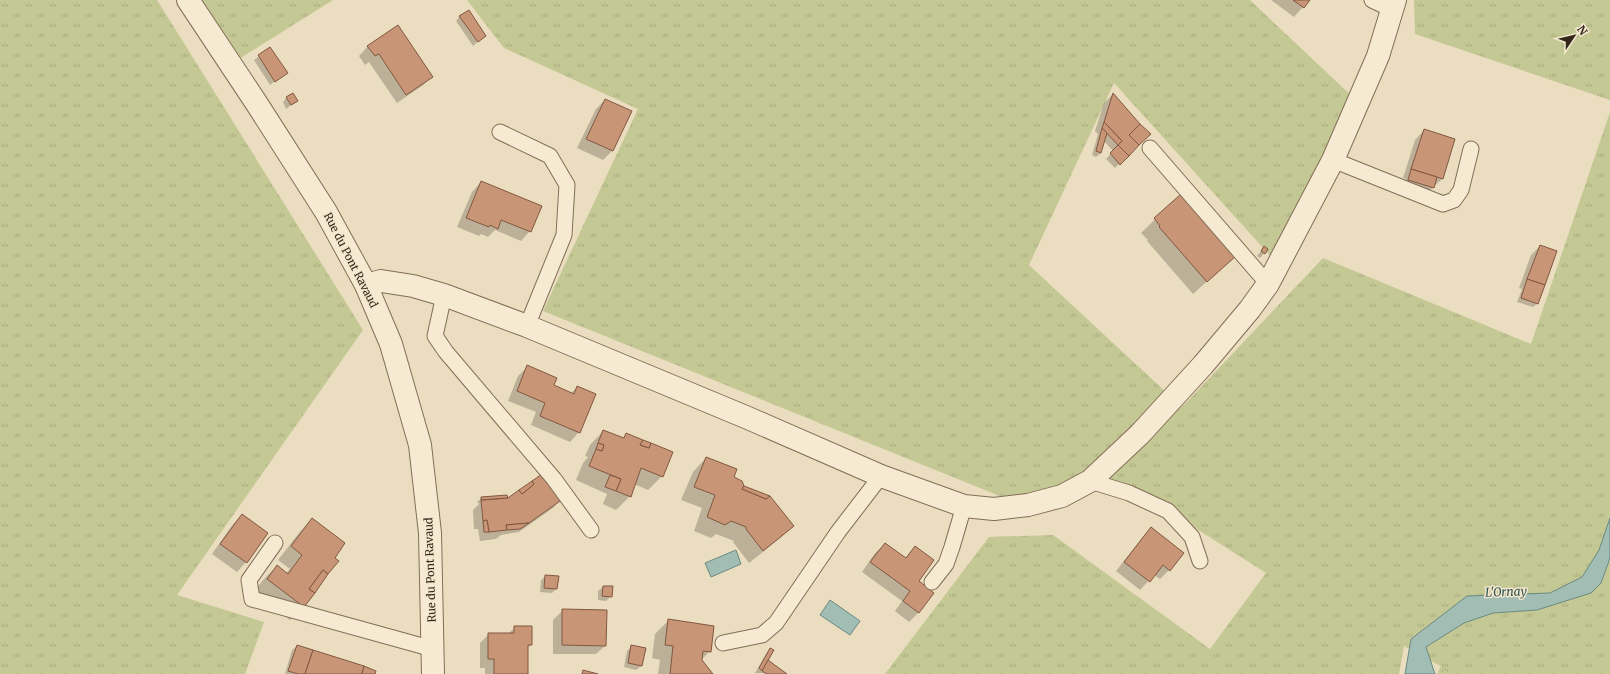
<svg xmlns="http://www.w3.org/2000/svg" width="1610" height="674" viewBox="0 0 1610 674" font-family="Merriweather,serif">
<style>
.grass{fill:url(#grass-tufts)}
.forest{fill:url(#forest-crowns)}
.water{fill:#a2bdb4;stroke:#6a8a81}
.shadow{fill:#0003}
.building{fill:#c89677;stroke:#815740}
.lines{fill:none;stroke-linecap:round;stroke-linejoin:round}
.service-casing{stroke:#836e58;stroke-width:17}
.minor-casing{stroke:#836e58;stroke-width:24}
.service{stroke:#f7ead2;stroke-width:15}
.minor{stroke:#f7ead2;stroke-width:22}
.labels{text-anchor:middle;stroke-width:3;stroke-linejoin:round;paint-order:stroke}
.street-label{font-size:11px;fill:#33271c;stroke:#f3e7ce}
.water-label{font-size:12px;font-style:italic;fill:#2c524f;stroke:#f3e7ce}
</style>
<defs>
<pattern id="grass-tufts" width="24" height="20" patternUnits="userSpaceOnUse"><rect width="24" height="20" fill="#c4c894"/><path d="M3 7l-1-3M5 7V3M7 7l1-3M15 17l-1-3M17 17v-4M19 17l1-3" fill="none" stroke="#a9ac7f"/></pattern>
<pattern id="forest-crowns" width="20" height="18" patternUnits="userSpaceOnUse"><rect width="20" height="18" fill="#c4c894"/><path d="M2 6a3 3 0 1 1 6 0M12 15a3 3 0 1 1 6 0" fill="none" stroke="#a9ac7f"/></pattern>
</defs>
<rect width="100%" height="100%" fill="#ebddbf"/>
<!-- grass -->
<g class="grass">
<polygon points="0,0 157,0 363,330 177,595 264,622 245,674 0,674"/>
<polygon points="190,0 333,0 234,62"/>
<polygon points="467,0 1250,0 1357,101 1274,260 1114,83 1029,265 1182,407 1323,258 1531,344 1610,112 1610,674 1455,674 1404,646 1399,674 885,674 989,537 1053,535 1210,649 1266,573 1126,484 1007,499 543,311 638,109 504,48"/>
<polygon points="1414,0 1610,0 1610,100 1415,34"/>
</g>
<!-- forest -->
<polygon class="forest" points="1441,666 1455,674 1437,674"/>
<!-- water -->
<g class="water">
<polygon points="1610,518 1610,558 1601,583 1591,593 1537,610 1493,613 1464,623 1426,647 1435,674 1405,674 1411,639 1467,596 1550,593 1582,577 1599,550"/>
<polygon points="736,550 741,564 711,577 705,563"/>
<polygon points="830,600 860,621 850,635 820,615"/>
</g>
<!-- shadow -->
<g class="shadow">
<polygon points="1271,0 1309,0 1294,17"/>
<polygon points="460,16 485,36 473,46 456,21"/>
<polygon points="368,46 432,77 422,86 397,103 369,62 365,65 359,56"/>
<polygon points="270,48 286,73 270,85 254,60"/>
<polygon points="1113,94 1149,134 1115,168 1106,159 1113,151 1104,141 1101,153 1096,157 1092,155 1098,134 1095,131 1104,103"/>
<polygon points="287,97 297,101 286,109 283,102"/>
<polygon points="605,100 630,112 612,151 603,160 577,148 596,109"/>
<polygon points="1424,130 1454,140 1442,179 1428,192 1404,185 1406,179 1403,178 1415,140"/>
<polygon points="481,182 530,231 521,241 495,230 488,237 481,234 479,236 457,227 472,192"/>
<polygon points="1180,195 1235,256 1193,294 1147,241 1148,240 1141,233"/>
<polygon points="1540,246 1538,303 1533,307 1517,302 1522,289 1519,288 1531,255"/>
<polygon points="1264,247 1267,250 1260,258 1257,256"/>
<polygon points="527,367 553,386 571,393 577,387 579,432 570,442 531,425 536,412 508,401 518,376"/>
<polygon points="603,431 622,439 626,435 662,476 648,490 634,484 630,496 616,510 603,504 607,494 576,480 583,463 588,457 585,456 590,445"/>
<polygon points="706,458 793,526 779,539 749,563 733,542 734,541 716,534 711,538 694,531 702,508 681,500 693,472"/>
<polygon points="482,498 507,499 562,498 553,508 519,532 501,535 496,539 480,541 478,529 474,529 473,510 479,504 477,502"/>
<polygon points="242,515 267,533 246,562 237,572 212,554 233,524"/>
<polygon points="312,519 304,606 290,620 254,592 263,580 277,566 286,573 290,569 278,560 299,533"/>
<polygon points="1151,529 1169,570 1160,579 1154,575 1140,590 1116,571 1142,538"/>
<polygon points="885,544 905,559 915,548 917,581 933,593 918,613 909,622 895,611 902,601 862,572 875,553"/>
<polygon points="546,576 556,589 552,593 540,592 541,580"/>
<polygon points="603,587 611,596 606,601 598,600 598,591"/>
<polygon points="563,610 606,645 596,654 553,654 553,620"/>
<polygon points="669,620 710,651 701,660 711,674 658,674 660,660 652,658 655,634"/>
<polygon points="515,627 531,645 527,648 527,674 485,674 485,668 480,668 480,643 489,634 508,634"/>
<polygon points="297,646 374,674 285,674 292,650"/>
<polygon points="632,646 641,666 636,670 624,667 627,651"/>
<polygon points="770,649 767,660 786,674 755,673 766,654"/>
</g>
<!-- building -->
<g class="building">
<polygon points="1293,0 1310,0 1304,8"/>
<polygon points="469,10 486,36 478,42 459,16"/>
<polygon points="398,25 433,77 406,95 379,54 375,56 367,46"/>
<polygon points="270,47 288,73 275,82 258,55"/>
<polygon points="293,93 298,101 291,105 286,97"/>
<polygon points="1113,93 1140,124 1129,135 1139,145 1129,156 1118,145 1122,141 1104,122"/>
<polygon points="605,99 632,111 613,151 586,139"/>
<polygon points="1104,122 1122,141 1118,145 1102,128"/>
<polygon points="1140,124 1151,134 1139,145 1129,135"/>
<polygon points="1102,128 1107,133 1101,153 1096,151"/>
<polygon points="1424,129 1455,139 1443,179 1411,169"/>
<polygon points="1118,145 1129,156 1120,165 1110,153"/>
<polygon points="1411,169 1437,177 1434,188 1408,180"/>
<polygon points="481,181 542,206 531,232 501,220 498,229 490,225 489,227 466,218"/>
<polygon points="1181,194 1236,256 1207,282 1159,227 1160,226 1154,218"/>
<polygon points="1540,245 1557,251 1545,285 1527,279"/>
<polygon points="1264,246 1268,249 1265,254 1261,251"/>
<polygon points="1527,279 1545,285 1538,304 1521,298"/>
<polygon points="527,365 557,378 554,385 574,394 577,386 596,394 580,433 540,416 545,403 517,391"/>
<polygon points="603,430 624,438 626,433 643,440 640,445 649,448 651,443 673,452 663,477 641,468 631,497 616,491 621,479 589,466 596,449 602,451 604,445 598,443"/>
<polygon points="643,440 651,443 649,448 640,445"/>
<polygon points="598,443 604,445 602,451 596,449"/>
<polygon points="706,457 737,469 734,477 742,481 744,486 742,489 766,499 770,496 794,526 763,551 746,529 746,527 731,521 725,525 707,517 715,495 694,487"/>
<polygon points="545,472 563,499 529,523 506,525 507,530 489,532 487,520 483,521 481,500 508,498 519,490 522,494 534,484 532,481"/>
<polygon points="610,475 621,479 616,491 605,487"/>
<polygon points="532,481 534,484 522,494 519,490"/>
<polygon points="744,486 770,496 766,499 742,489"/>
<polygon points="507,495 508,498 481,500 481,497"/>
<polygon points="242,514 268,533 247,563 220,544"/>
<polygon points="312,518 345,543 335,558 339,561 328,574 323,570 309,589 315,593 304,607 267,579 277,565 288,574 302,555 291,546"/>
<polygon points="487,520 489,532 484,532 483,521"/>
<polygon points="529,523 520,529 507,530 506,525"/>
<polygon points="1151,527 1184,553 1170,571 1163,565 1150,582 1124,562"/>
<polygon points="885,543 906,558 915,546 934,560 919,581 934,593 919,613 903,601 910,591 870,562"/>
<polygon points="323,570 328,574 315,593 309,589"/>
<polygon points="545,575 559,576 557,589 544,588"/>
<polygon points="603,586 613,586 612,597 602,596"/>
<polygon points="562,609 607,610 606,646 562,645"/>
<polygon points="668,619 714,626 711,652 703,651 702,660 713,674 670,674 673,646 665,645"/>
<polygon points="514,626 532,626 532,645 528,645 528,674 494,674 494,659 488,659 488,633 514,633"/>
<polygon points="297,645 313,650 305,674 298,674 288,671"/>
<polygon points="631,645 646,648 642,666 628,663"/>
<polygon points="770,648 774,650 762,671 759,668"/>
<polygon points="313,650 364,666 362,674 305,674"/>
<polygon points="768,660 787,674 767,674 762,671"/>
<polygon points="364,666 376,671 375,674 362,674"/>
<polygon points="583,670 598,674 582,674"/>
</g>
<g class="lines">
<!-- service casing -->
<g class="service-casing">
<g id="service">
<polyline points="1372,0 1393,10"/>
<polyline points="500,132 550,156 567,185 564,235 527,326"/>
<polyline points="1150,148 1268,284"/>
<polyline points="1333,160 1443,204 1454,200 1461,190 1471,149"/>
<polyline points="444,295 435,336 446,352 554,479 591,530"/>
<polyline points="1090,481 1129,493 1168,511 1192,537 1200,561"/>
<polyline points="275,543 249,580 252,599 433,649"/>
<polyline points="932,582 946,564 952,547 964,506"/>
<polyline points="723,643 762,635 776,623 838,532 881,476"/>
</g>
</g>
<!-- minor casing -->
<g class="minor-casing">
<g id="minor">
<polyline points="188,0 257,104 326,212 366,285 391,344 420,445 430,533 433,674"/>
<polyline points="366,285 381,281 413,286 444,295 527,326 748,418 881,476 964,506 994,509 1028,505 1062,496 1090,481 1140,434 1203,365 1250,309 1268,284 1333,160 1378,56 1395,0"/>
</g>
</g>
<!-- service -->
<use href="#service" class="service"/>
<!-- minor -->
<use href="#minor" class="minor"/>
</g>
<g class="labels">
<!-- street labels -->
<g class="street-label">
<text transform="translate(351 260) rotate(63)" y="4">Rue du Pont Ravaud</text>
<text transform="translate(430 570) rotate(-92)" y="4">Rue du Pont Ravaud</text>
</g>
<!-- water labels -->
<g class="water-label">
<text transform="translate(1506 592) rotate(-2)" y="4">L'Ornay</text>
</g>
</g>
<!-- north arrow -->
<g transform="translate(1574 36) rotate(55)" stroke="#f3e7ce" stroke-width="3" paint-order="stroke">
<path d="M0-3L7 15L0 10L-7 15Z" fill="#33271c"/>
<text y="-6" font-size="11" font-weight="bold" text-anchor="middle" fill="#33271c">N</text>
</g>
</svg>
